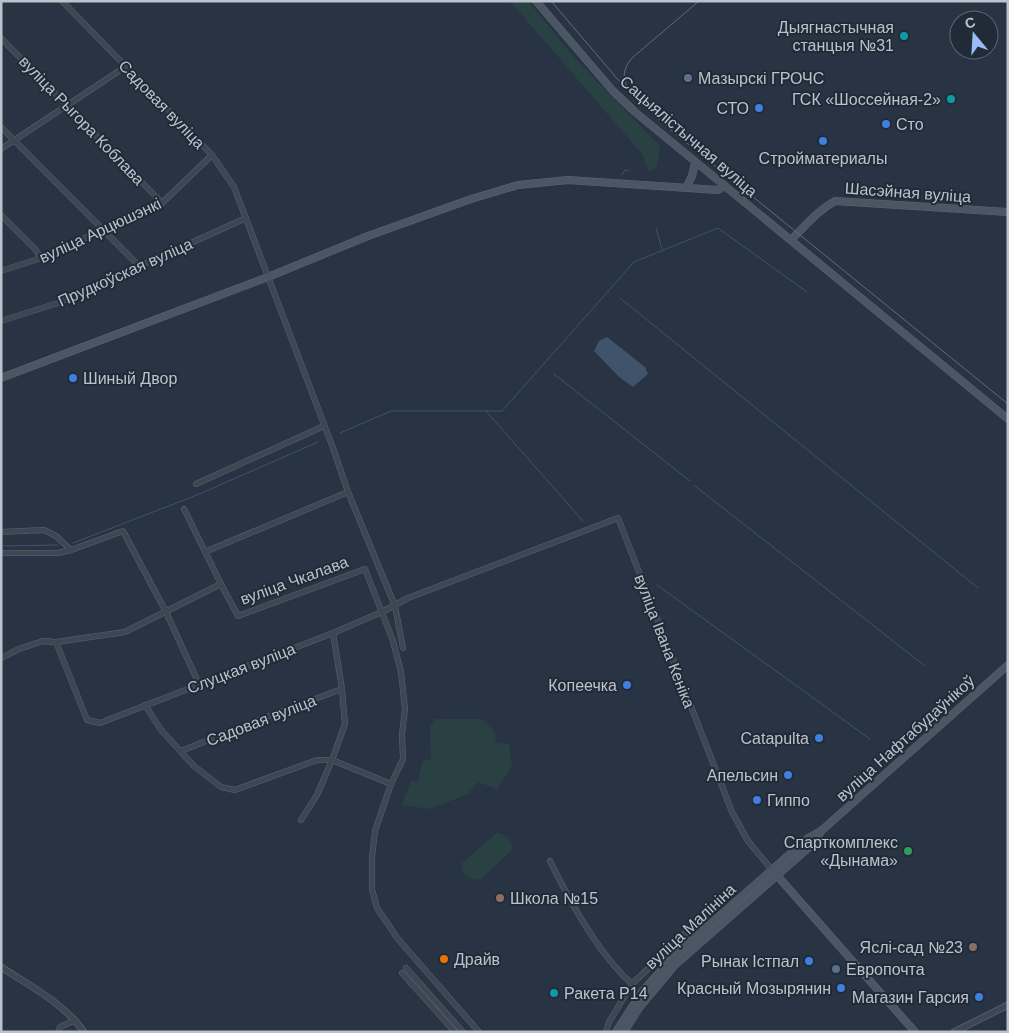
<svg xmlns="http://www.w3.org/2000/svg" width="1009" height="1033" viewBox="0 0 1009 1033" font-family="Helvetica,sans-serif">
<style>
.green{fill:#2a4144}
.water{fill:#3f536b}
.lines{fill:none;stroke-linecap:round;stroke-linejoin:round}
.stream{stroke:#3f536b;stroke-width:1}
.minor-casing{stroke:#5b6470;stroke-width:6}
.tertiary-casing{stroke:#5b6470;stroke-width:7}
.secondary-casing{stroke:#5b6470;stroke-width:8}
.minor{stroke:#3d4652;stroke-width:5}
.tertiary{stroke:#3d4652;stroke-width:5.5}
.secondary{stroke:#4b5665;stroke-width:7}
.tram{stroke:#5f6b79;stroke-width:1}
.culture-dot{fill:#0f9aa8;stroke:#212b38;stroke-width:2}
.service-dot{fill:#5c6f8a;stroke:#212b38;stroke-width:2}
.shop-dot{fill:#3f7fe0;stroke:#212b38;stroke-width:2}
.leisure-dot{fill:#2e9e5b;stroke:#212b38;stroke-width:2}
.education-dot{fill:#8d6e63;stroke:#212b38;stroke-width:2}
.food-dot{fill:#e8710a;stroke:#212b38;stroke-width:2}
.labels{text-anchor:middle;stroke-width:4;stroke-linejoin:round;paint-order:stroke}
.poi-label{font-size:16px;fill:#bac2cc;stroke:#212b38;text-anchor:end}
.street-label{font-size:16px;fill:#bac2cc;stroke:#212b38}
</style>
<rect width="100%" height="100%" fill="#283443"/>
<!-- green -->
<g class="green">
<polygon points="510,1 528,1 573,56 660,146 657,166 648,172 643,155"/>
<polygon points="435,719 482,719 496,733 495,742 509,744 512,766 497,789 478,782 468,794 430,809 402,805 411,781 418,781 423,760 431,759 430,727"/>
<path d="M497,833C506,834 515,842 511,851L481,879C471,882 459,874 462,863Z"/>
</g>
<!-- water -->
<polygon class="water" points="607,337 645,367 648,374 633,387 619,377 594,351 599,341"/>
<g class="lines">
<!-- stream -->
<g class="stream">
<polyline points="622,175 625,170 629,171"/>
<polyline points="656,228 662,249"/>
<polyline points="620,298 978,588"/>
<polyline points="554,374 690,481"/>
<polyline points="486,411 583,521"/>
<polyline points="340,433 391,411 502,411 634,262 718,228 807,292"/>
<polyline points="695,486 925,666"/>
<polyline points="73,543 197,495 318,442"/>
<polyline points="1,546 58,545"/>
<polyline points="657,585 870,739"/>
</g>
<!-- minor casing -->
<g class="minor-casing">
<g id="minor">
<polyline points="62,1 212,155 234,187 333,448 348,492 395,606 403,648"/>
<polyline points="1,38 162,203"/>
<polyline points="1,127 139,266"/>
<polyline points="1,149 125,67"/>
<polyline points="1,215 35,249 41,258"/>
<polyline points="1,271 41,258 162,203 212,155"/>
<polyline points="1,321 58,303 246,218"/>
<polyline points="196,484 324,426"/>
<polyline points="184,509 221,584 238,616 365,569 393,641 401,672 405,709 402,734 403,759 391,784 375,831 372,857 372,889 377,908 398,939 479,1032"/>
<polyline points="1,532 44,530 56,536 71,550"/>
<polyline points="205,552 348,492"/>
<polyline points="1,553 58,553 71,550 123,531 166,612 199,684"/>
<polyline points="56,642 87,720 100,723 333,633 382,612 408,598 618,518 732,812 748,841 772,870"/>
<polyline points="1,658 19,649 43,641 56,642 125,632 221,584"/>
<polyline points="145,705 161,730 194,766 221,787 235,790 317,760 332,760 391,784"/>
<polyline points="181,751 282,711 342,689"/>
<polyline points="301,820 317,795 332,760 345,724 342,689 333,633"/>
<path d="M550,861C570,902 598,954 632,984L609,1022L606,1032"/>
<polyline points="406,968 463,1032"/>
<polyline points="402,973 455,1032"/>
<polyline points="632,984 692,927 729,895 731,892 730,888"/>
<polyline points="58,1032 60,1027 76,1020"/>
</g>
</g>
<!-- tertiary casing -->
<g class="tertiary-casing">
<g id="tertiary">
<path d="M1,967C30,986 65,1004 84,1032"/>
<polyline points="954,1032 1008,1005"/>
</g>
</g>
<!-- secondary casing -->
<g class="secondary-casing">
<g id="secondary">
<polyline points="536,1 613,91 635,112 1008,419"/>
<polyline points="686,188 692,176 695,163"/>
<path d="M791,240C805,226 817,211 835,201L1008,212"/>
<polyline points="1,378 268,277 368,236 471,199 518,185 568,180 718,190 725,186"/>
<polyline points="774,872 915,1032"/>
<polyline points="616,1032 641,993 674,956 808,838 821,831 1008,665"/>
<polyline points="624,1032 639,1008 675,965 815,842 821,831"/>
</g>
</g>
<!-- minor -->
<use href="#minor" class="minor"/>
<!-- tertiary -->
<use href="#tertiary" class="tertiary"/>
<!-- secondary -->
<use href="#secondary" class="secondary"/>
<!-- tram -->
<g class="tram">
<polyline points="551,1 626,89"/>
<path d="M699,1L632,58C623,69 622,77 628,89L672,131L1008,404"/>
</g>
</g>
<!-- markers -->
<g class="culture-dot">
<circle cx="904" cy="36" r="5"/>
<circle cx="951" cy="99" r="5"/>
<circle cx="554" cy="993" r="5"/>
</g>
<g class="service-dot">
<circle cx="688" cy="78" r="5"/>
<circle cx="836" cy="969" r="5"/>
</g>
<g class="shop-dot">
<circle cx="759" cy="108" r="5"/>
<circle cx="886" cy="124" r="5"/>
<circle cx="823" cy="141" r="5"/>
<circle cx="73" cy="378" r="5"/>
<circle cx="627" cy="685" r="5"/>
<circle cx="819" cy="738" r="5"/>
<circle cx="788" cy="775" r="5"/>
<circle cx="757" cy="800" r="5"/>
<circle cx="809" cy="961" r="5"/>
<circle cx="841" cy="988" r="5"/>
<circle cx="979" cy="997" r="5"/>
</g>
<circle class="leisure-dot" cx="908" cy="851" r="5"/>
<g class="education-dot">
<circle cx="500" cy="898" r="5"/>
<circle cx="973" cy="947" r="5"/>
</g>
<circle class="food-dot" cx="444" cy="959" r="5"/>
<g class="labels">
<!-- poi labels -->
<g class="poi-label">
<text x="894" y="33">Дыягнастычная<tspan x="894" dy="18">станцыя №31</tspan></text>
<text x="698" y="84" text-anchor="start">Мазырскі ГРОЧС</text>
<text x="941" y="105">ГСК «Шоссейная-2»</text>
<text x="749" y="114">СТО</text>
<text x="896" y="130" text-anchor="start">Сто</text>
<text x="823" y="164" text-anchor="middle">Стройматериалы</text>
<text x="83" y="384" text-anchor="start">Шиный Двор</text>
<text x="617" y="691">Копеечка</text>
<text x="809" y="744">Catapulta</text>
<text x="778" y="781">Апельсин</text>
<text x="767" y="806" text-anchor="start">Гиппо</text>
<text x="898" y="848">Спарткомплекс<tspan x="898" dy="18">«Дынама»</tspan></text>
<text x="510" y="904" text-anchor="start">Школа №15</text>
<text x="963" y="953">Яслі-сад №23</text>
<text x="454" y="965" text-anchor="start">Драйв</text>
<text x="799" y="967">Рынак Істпал</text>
<text x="846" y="975" text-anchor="start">Европочта</text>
<text x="831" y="994">Красный Мозырянин</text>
<text x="564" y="999" text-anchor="start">Ракета Р14</text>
<text x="969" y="1003">Магазин Гарсия</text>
</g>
<!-- street labels -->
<g class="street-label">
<text transform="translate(162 104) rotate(46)" y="6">Садовая вуліца</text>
<text transform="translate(82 120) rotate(46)" y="6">вуліца Рыгора Коблава</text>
<text transform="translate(689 136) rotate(41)" y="6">Сацыялістычная вуліца</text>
<text transform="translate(908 192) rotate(4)" y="6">Шасэйная вуліца</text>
<text transform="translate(100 230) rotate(-25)" y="6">вуліца Арцюшэнкі</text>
<text transform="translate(125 272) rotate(-24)" y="6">Прудкоўская вуліца</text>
<text transform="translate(294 580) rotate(-20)" y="6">вуліца Чкалава</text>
<text transform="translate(665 641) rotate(69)" y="6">вуліца Івана Кеніка</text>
<text transform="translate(241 668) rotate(-21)" y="6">Слуцкая вуліца</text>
<text transform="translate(261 720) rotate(-21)" y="6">Садовая вуліца</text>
<text transform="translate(905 738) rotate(-42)" y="6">вуліца Нафтабудаўнікоў</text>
<text transform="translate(690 926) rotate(-43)" y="6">вуліца Малініна</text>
</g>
</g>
<!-- border -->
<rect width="1009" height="1033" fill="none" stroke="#bac2cc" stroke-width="5"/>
<!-- north arrow -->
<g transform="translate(974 35) rotate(342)"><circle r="24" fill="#212b38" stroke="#5e6773"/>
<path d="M0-4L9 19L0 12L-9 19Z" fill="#97bef5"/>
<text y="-8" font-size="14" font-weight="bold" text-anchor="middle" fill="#bac2cc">С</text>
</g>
</svg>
